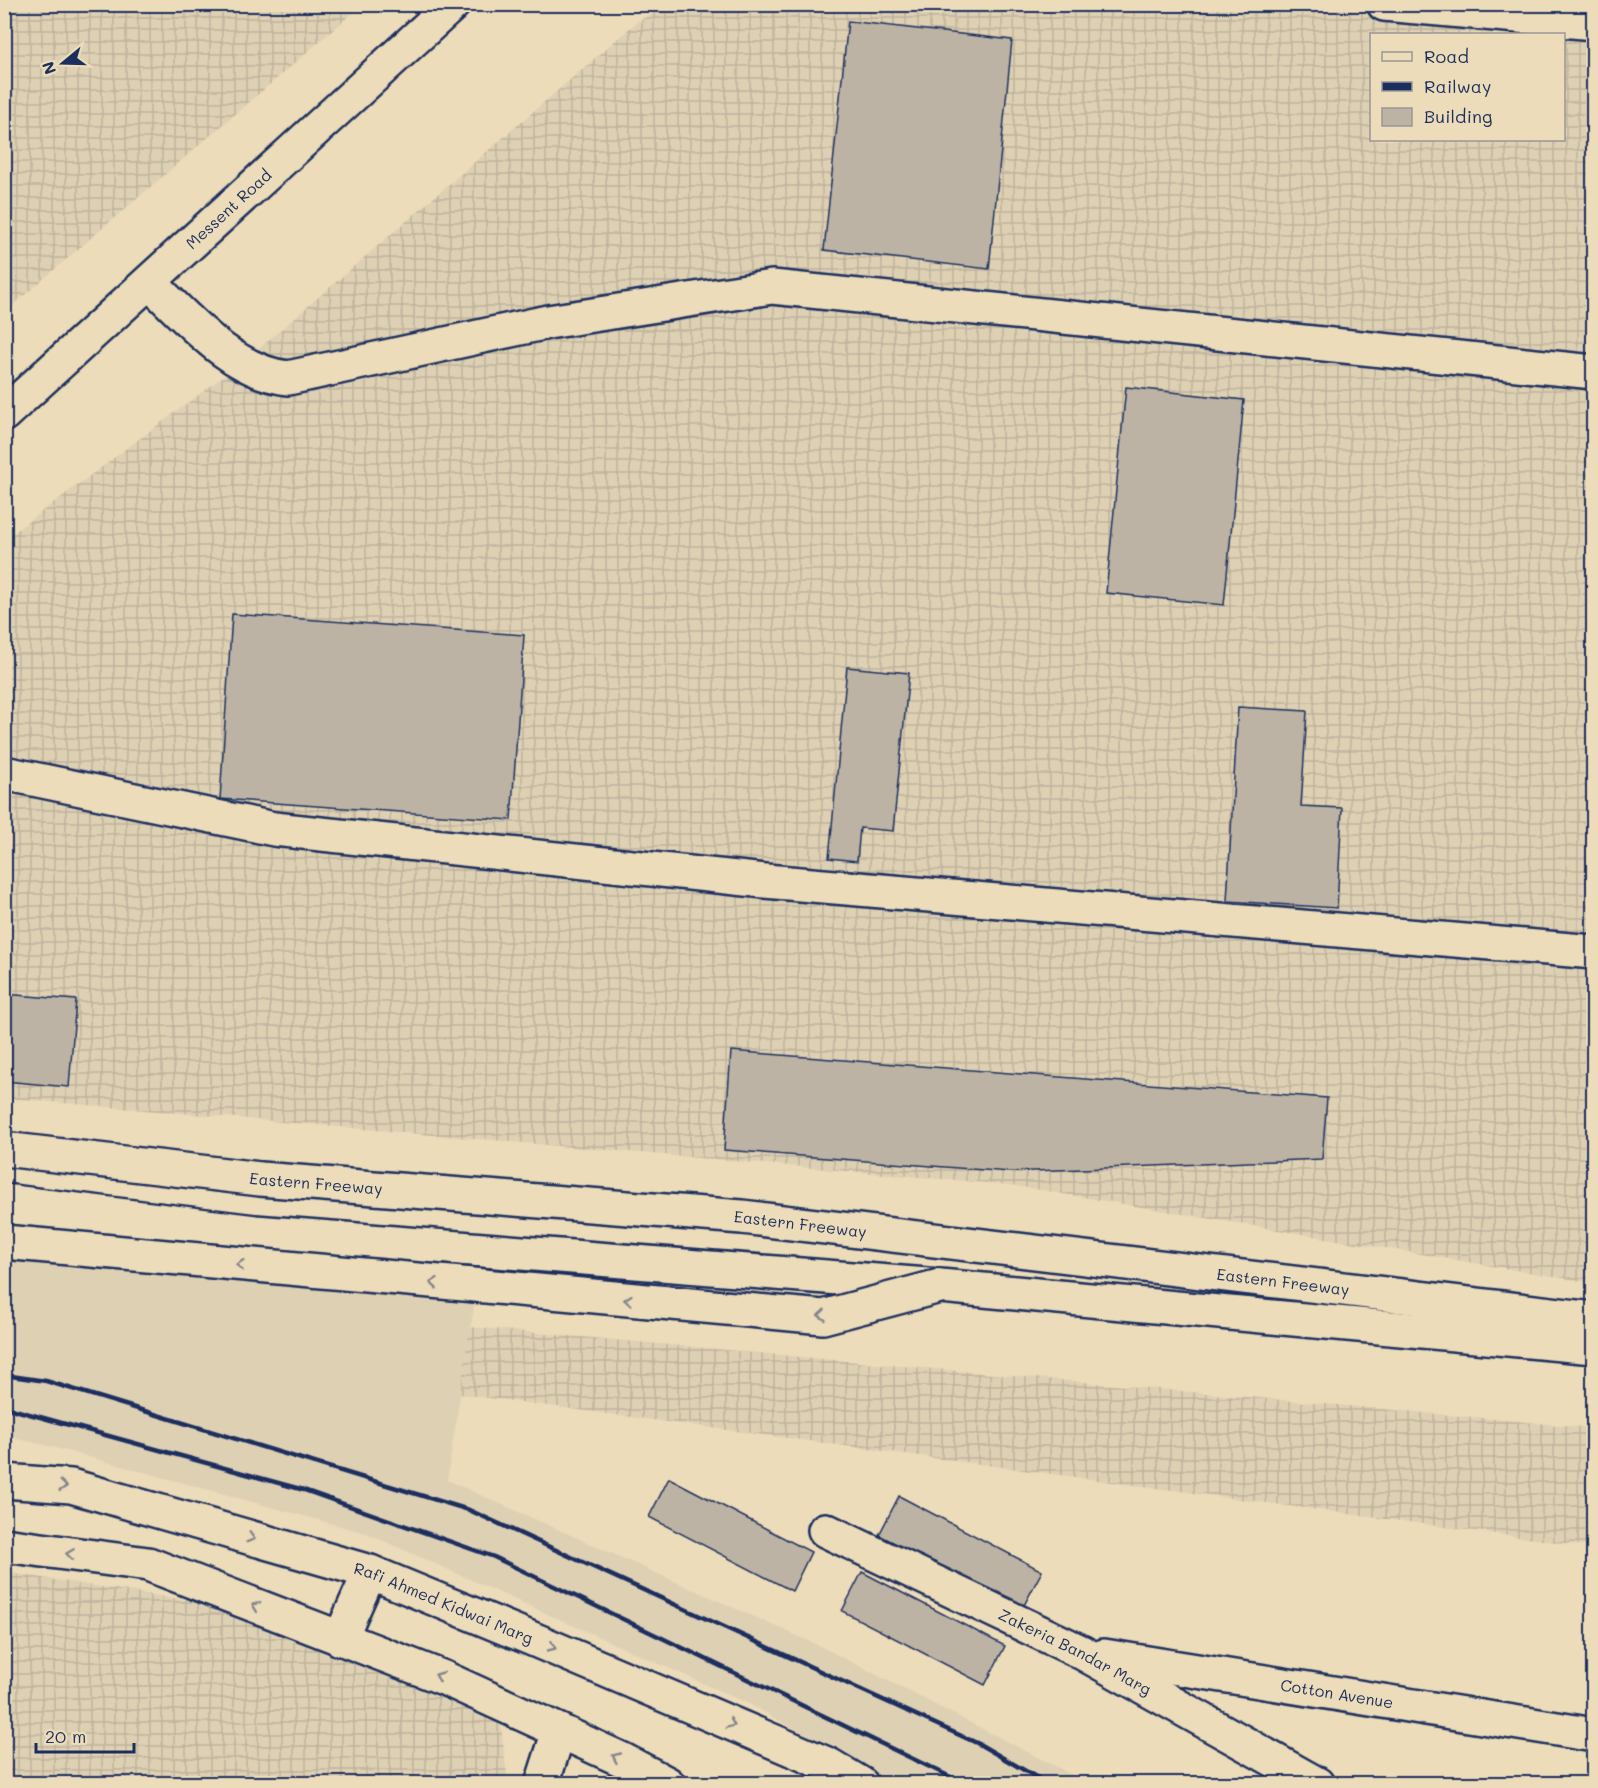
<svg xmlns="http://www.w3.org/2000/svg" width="1598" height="1788" viewBox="0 0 1598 1788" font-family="Mali,sans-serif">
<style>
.built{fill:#ded0b3}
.industrial{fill:url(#industrial-grid);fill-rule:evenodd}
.building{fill:#bcb3a4;stroke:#1b2f5e;stroke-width:1.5}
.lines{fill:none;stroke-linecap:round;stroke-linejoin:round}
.minor-casing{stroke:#1b2f5e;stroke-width:38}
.major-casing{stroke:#1b2f5e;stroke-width:38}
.highway-casing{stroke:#1b2f5e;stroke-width:38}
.minor{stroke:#eddcb9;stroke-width:33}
.major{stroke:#eddcb9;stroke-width:33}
.highway{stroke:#eddcb9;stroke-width:33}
.rail{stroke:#1b2f5e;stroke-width:4.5}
.highway-bridge-casing{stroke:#1b2f5e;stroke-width:38;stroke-linecap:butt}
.highway-bridge{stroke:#eddcb9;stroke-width:33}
.oneway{stroke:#84868c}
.labels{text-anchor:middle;stroke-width:5;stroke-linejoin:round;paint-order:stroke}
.street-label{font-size:16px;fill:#1b2f5e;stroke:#eddcb9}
</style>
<defs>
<pattern id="industrial-grid" width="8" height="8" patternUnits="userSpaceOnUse" patternTransform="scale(1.5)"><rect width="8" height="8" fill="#ded0b3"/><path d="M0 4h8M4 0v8" fill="none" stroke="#beb39c"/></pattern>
</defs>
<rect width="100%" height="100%" fill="#eddcb9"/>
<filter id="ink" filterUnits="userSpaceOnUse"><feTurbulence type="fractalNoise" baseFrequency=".0167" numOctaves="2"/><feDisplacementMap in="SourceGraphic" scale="12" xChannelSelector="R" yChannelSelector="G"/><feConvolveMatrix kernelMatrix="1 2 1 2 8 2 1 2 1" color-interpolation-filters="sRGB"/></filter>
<g filter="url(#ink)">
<!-- built -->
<polygon class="built" points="4,1257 476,1293 447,1480 820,1646 1088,1783 890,1783 749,1704 366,1533 45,1445 5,1436"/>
<!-- industrial -->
<g class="industrial">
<polygon points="5,4 362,4 362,5 5,312"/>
<path d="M672,4L1593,5V1283L1010,1185L5,1098V539L248,358L638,21ZM1372,34H1564V140H1372Z"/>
<polygon points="470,1327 1593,1428 1593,1547 460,1394"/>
<polygon points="4,1572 193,1601 500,1718 508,1783 5,1783"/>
</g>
<!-- building -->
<g class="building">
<polygon points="848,21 1012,40 989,269 824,250"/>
<polygon points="1126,387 1244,400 1224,605 1106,593"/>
<polygon points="232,614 524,635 511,820 220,799"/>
<polygon points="847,667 909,673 893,831 860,828 857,861 829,858"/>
<polygon points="1238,707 1307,711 1301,806 1342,808 1337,908 1227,901"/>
<polygon points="4,994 76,1000 69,1087 4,1081"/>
<polygon points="731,1051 1327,1098 1322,1159 1010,1172 724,1150"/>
<polygon points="669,1478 811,1552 792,1591 649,1517"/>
<polygon points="899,1496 1042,1571 1022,1609 879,1535"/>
<polygon points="862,1572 1005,1646 985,1685 842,1611"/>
</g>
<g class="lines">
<!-- minor casing -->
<g class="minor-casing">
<g id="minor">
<polyline points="1384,4 1594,23"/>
<path d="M149,282C188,319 232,372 288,378L548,322L772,287L1594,372"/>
<path id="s1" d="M4,414L453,4"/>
<polyline points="4,773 274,829 765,881 1594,952"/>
<polyline points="4,1224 160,1235"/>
<path id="s2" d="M825,1530L1081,1652L1317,1784"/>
<path id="s3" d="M1104,1656L1594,1735"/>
<polyline points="542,1784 559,1731"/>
</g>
</g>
<!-- major casing -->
<g class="major-casing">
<g id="major">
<path id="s4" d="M4,1481L71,1486L370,1572L535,1640L829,1765L861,1784"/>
<polyline points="4,1545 148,1564 444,1678 623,1760 668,1784"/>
<polyline points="340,1639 370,1572"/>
</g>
</g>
<!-- highway casing -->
<g class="highway-casing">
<g id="highway">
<path id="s5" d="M4,1149L260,1179L742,1217L1594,1319"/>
<polyline points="4,1201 255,1232 940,1286 1594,1347"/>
</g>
</g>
<!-- minor -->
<use href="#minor" class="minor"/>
<!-- major -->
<use href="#major" class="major"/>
<!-- highway -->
<use href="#highway" class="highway"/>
<!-- rail -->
<g class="rail">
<polyline points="4,1375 46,1381 469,1510 979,1744 1048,1784"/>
<polyline points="4,1407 304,1490 494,1557 965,1784"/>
</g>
<!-- highway-bridge casing -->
<g class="highway-bridge-casing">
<polyline id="highway-bridge" points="4,1242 823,1317 940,1286"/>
</g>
<!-- highway-bridge -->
<use href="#highway-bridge" class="highway-bridge"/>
</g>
<!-- one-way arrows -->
<defs><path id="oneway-chevron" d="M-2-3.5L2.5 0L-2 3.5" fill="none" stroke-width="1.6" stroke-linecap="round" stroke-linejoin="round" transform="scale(1.5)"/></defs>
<g class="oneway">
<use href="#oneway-chevron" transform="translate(240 1265) rotate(-175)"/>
<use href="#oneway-chevron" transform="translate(434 1283) rotate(-175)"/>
<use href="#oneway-chevron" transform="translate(628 1300) rotate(-175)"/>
<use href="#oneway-chevron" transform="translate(822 1315) rotate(175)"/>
<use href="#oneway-chevron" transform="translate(63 1486) rotate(5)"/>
<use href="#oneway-chevron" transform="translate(251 1538) rotate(16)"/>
<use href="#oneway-chevron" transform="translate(70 1554) rotate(-172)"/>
<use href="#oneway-chevron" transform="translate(256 1606) rotate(-159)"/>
<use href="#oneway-chevron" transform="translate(552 1647) rotate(23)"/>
<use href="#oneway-chevron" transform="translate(439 1676) rotate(-158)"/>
<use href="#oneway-chevron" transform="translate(731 1724) rotate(23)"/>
<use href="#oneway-chevron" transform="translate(616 1757) rotate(-155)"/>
</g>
</g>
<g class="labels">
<!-- street labels -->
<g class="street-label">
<text dy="6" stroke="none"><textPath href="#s1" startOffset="304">Messent Road</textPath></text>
<text dy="6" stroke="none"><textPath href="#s5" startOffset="314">Eastern Freeway</textPath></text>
<text dy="6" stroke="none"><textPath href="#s5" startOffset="800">Eastern Freeway</textPath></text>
<text dy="6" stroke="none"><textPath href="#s5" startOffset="1286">Eastern Freeway</textPath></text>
<text dy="6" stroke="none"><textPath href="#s4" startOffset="458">Rafi Ahmed Kidwai Marg</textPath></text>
<text dy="6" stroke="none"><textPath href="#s2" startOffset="278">Zakeria Bandar Marg</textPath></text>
<text dy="6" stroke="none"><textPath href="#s3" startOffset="236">Cotton Avenue</textPath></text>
</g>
</g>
<!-- margin -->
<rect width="1598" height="1788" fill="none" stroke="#eddcb9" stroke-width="24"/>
<rect x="12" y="12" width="1574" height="1764" fill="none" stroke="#1b2f5e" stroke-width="2" filter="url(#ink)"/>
<!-- legend -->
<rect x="1370" y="33" width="195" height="108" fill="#eddcb9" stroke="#999795" stroke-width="1.5"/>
<rect x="1382" y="52" width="30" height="9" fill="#eddcb9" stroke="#999795" stroke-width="1.5"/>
<text x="1424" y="63" font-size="18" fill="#1b2f5e">Road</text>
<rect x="1382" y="82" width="30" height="9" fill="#1b2f5e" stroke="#999795" stroke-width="1.5"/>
<text x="1424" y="93" font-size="18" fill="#1b2f5e">Railway</text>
<rect x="1382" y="108" width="30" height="18" fill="#bcb3a4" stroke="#999795" stroke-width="1.5"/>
<text x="1424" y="123" font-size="18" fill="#1b2f5e">Building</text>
<!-- north arrow -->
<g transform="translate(63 63) rotate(251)" stroke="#eddcb9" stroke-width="4.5" paint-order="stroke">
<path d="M0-4.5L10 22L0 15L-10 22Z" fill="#1b2f5e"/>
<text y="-9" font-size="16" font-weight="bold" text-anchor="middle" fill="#1b2f5e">N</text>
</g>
<!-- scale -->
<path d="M36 1743v9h98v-9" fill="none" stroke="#1b2f5e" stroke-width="3"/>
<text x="45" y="1743" font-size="18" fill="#1b2f5e" stroke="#eddcb9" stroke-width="4.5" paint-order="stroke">20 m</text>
</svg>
